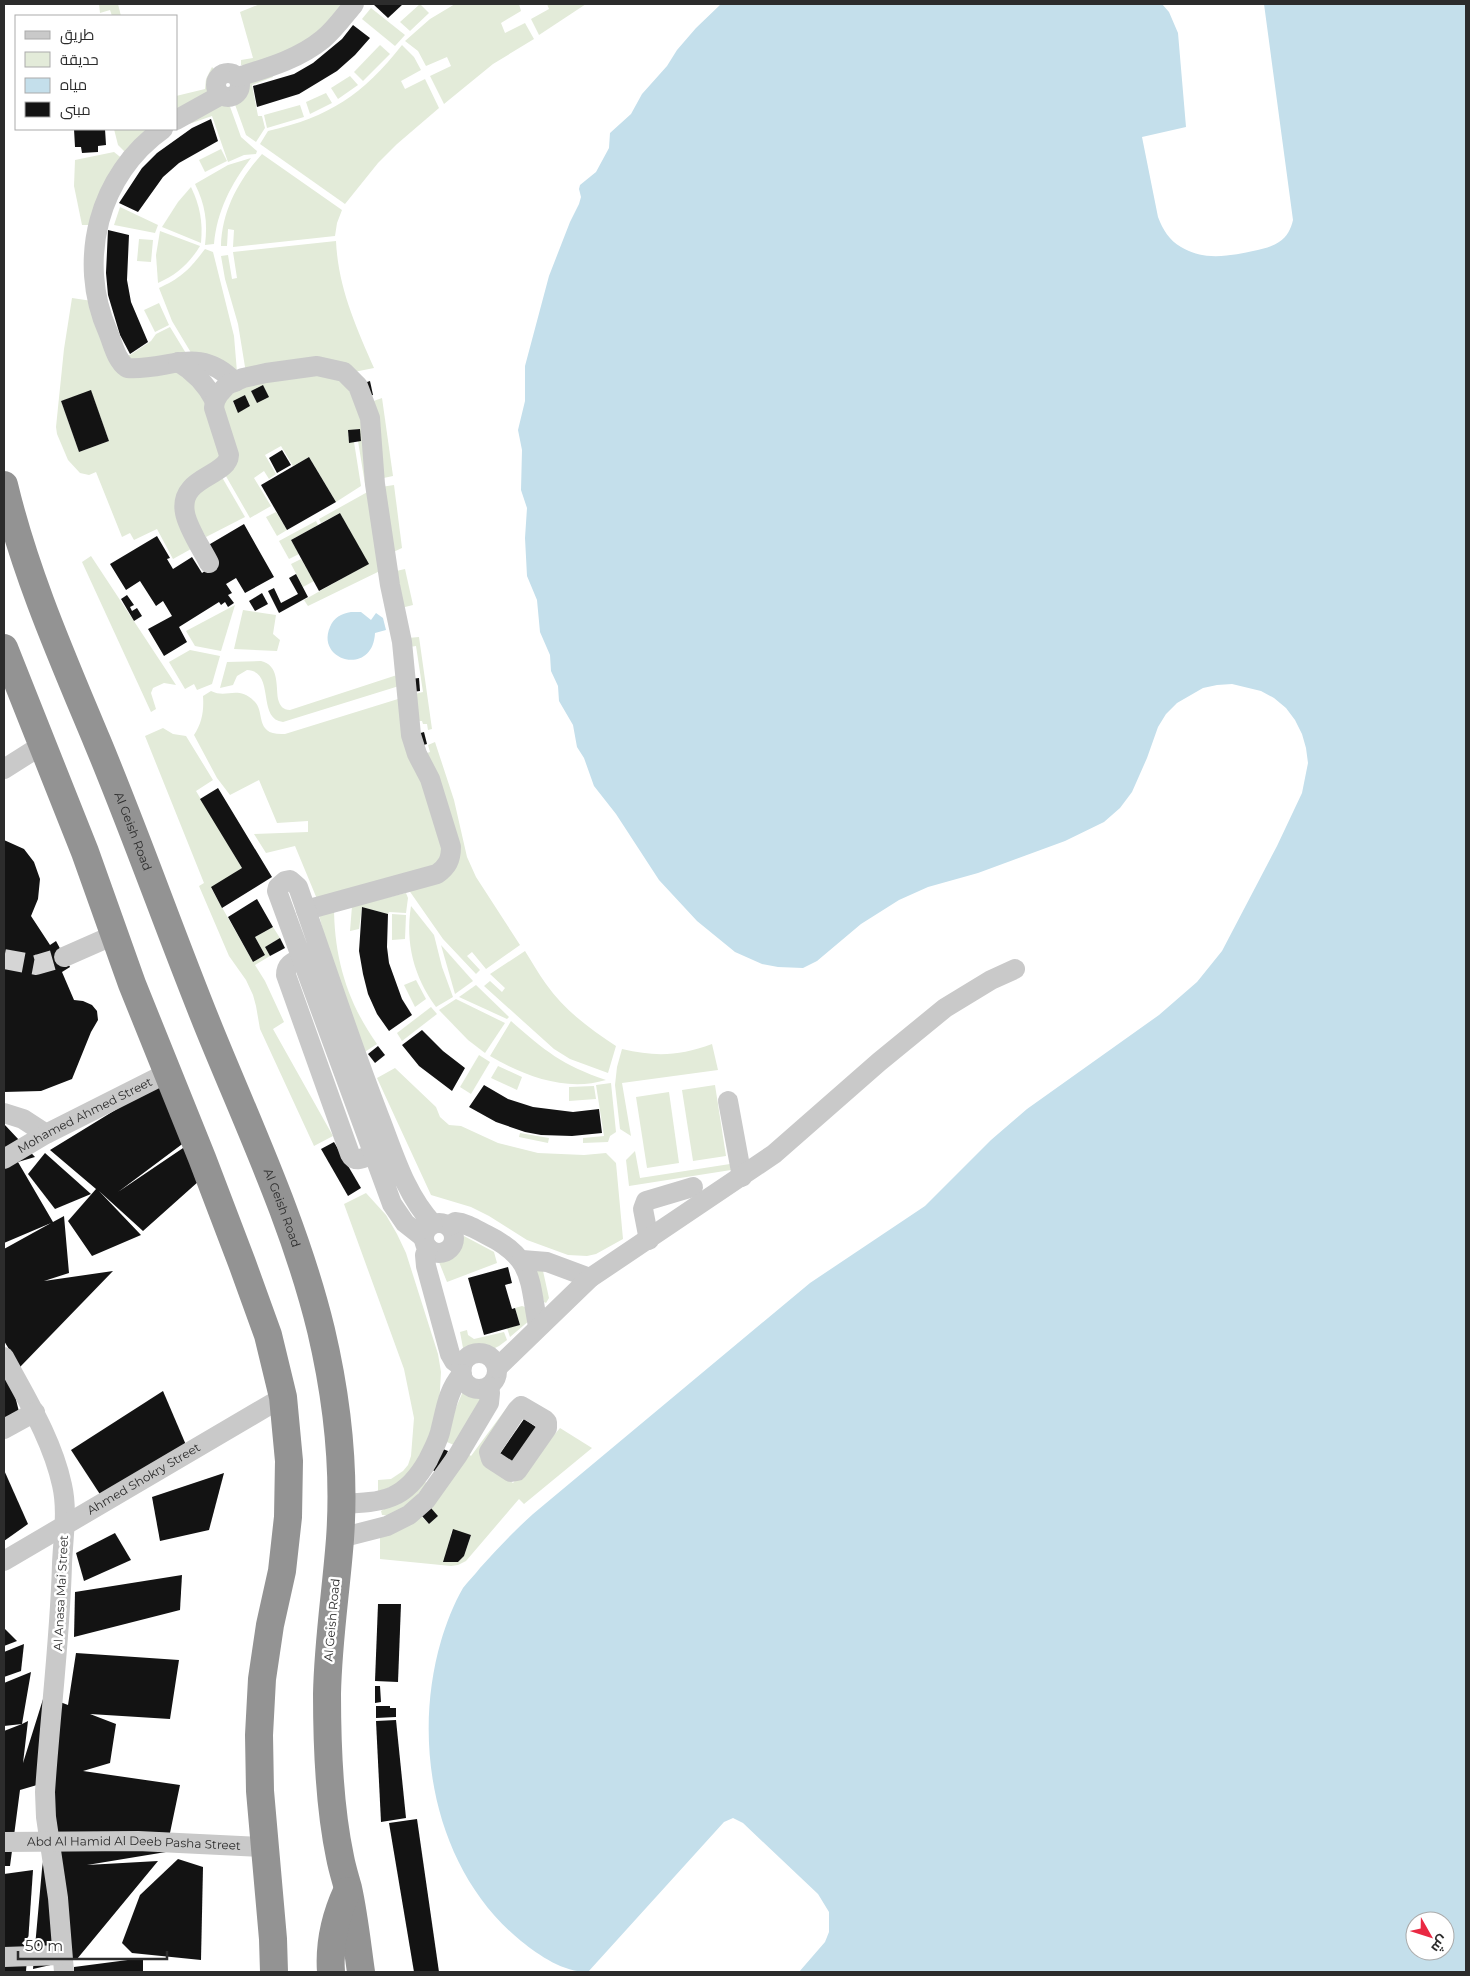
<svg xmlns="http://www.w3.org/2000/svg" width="1470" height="1976" viewBox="0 0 1470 1976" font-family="Montserrat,Cairo,sans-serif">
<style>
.green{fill:#e3ebd9;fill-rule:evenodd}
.water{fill:#c4dfeb;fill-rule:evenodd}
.building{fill:#131313}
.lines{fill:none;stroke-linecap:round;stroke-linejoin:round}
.minor-tunnel{stroke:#d5d5d5;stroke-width:20;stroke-dasharray:20 10;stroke-linecap:butt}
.minor{stroke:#c9c9c9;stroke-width:20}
.highway{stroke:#939393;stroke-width:28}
.labels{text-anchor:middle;stroke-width:5;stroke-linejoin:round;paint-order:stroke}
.street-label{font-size:12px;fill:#2c2c2c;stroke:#fff}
</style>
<rect width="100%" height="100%" fill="#fff"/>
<!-- green -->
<g class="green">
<polygon points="99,4 118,4 121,16 112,16 110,10 100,13"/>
<polygon points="260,4 350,4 304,45 248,66 241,65 241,60 253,58 240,12"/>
<polygon points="420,4 429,13 410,31 400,22"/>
<polygon points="455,4 519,4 521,11 501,23 505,33 525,23 534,39 493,64 444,104 430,76 451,66 447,57 426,66 418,51 405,41 430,19"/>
<polygon points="547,4 586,4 539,35 531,19 549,9"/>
<polygon points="371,8 405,35 395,46 362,19"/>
<polygon points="380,45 390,54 363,81 354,72"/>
<path d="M402,45L414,57L421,70L401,81L405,89L425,79L439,108L397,144L378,163L345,204L260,144L268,131C329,117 363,95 402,45Z"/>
<polygon points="212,67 216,71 210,82 210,97 176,114 176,96 205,89 206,79"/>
<polygon points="271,71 273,77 252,85 258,116 262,116 265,128 256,142 246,135 233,99 242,92 244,82"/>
<polygon points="350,76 358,85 338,99 331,88"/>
<polygon points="326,93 332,103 310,114 306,102"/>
<polygon points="228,101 241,137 257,151 256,154 244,155 228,162 212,116 189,124 187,118"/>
<polygon points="300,105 304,117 267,128 264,115"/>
<polygon points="114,129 155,129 128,155 118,145"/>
<polygon points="221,149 227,161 205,172 199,160"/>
<polygon points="114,152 124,160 93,225 82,225 74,186 75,160"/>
<path d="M262,154L342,210L337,223L335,236L233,247L234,230L228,229L227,246H221C222,210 239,180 262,154Z"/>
<path d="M251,158C231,184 217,211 214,244L205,245C208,222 205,204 195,184L228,165Z"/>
<path d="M191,187C200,206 203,222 201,243L162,227L178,202Z"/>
<polygon points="120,207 158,225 155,233 114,225"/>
<path d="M160,231L200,246C189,264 176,275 158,283L156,255Z"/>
<polygon points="139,239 153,240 151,262 137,261"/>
<path d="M336,241C338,287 356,327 374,368L354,372L246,373L238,324L225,279L221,256L228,255L232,279L237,278L233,252Z"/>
<path d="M205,249L213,252L234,336L237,372L193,356L172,321L159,288C181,278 190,269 205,249Z"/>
<path d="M72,298L92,301L115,363L169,367L198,385L224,454L195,477L191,549L173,559L157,529L134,540L130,533L122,537L96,472L89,475L80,473L68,460L57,434L56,427L64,349ZM91,391L109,441L79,452L61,401Z"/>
<polygon points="159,303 169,325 155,332 144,310"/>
<polygon points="170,327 187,355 133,366 127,355 130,355 151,341 156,334"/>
<path d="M336,373L359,404L370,481L365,484L358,441H361L359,429L348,431L349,442H354L361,486L336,502L309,457L293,466L281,446L265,455L276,474L269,479L264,471L254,478L271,506L250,518L223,471L221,399L260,380ZM263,385L268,396L257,403L251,391ZM245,395L250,406L238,412L233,402Z"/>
<polygon points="382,398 393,476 379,479 368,403"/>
<polygon points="219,472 245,517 206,537 194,518 190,503"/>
<polygon points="394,485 402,548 389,554 381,487"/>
<polygon points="371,490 384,569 308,606 304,600 368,564 340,513 321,523 319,519"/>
<polygon points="276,512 287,530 277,536 266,517"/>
<polygon points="316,521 318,525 291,540 299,554 289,559 279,541"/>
<polygon points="91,556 176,685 164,683 153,688 151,693 156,709 151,712 82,562"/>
<polygon points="301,559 314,581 303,587 291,564"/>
<polygon points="405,569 413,605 401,608 392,572"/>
<polygon points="235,605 221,651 195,646 186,631"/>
<polygon points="243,610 276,615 273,634 280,640 277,651 234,649"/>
<polygon points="419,637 432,729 428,730 427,724 423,724 422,721 417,721 414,694 423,692 416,646 410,647 408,638"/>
<polygon points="190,650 220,656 212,684 197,690 194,684 185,689 169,662"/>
<path d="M261,661C279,665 276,685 278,699C280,706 283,710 290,710L397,675L399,686L283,722C256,719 276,671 247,670L237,676L233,685L220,688L227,662Z"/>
<path d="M211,691C227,699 237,685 254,701C266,711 253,736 285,734L398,699L446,851L444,862L317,899L295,846L266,853L254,834L308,832V821L277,823L259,780L230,795L217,778L194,735C202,723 204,711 203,696Z"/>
<polygon points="163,728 173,734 186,736 213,780 196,791 242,868 211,888 253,962 265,955 255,937 273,927 280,938 265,947 270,956 255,965 265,981 284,1022 273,1029 333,1136 314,1146 260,1029 256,1006 253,995 246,980 229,956 199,886 204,883 145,736"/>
<polygon points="435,742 454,800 467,857 476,877 520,945 486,969 472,952 467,956 480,970 476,974 443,939 406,886 448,871 424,754 430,752 428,745"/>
<polygon points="406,893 408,898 406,913 389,912 388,914 362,907 359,929 350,931 352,906"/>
<path d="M334,906C334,957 347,1002 377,1044L360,1055L339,993L318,911Z"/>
<path d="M411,906L434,935L442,967L453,997L436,1007C414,977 405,943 411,906Z"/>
<polygon points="392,914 406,915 405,939 392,940"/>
<polygon points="441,945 473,981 455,994"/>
<path d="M525,951C532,962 538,973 546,984C564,1010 590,1029 616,1046L608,1073L570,1059L554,1049L484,986L490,981L502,992L505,988L490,974Z"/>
<polygon points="416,980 426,999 415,1007 404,985"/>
<polygon points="476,985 509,1017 507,1019 459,997"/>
<polygon points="456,999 505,1023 485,1053 468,1040 439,1010"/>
<polygon points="431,1007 437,1014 402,1041 397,1033"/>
<path d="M511,1021C545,1051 562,1065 606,1080C566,1092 524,1076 490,1056Z"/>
<path d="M712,1044L718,1070L622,1083L631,1136L620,1129L615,1085L617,1067L622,1049C656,1057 679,1056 712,1044Z"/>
<polygon points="479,1055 490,1062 471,1094 460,1087"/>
<polygon points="498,1066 522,1077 517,1090 491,1078"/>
<polygon points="395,1068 436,1107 440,1117 449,1125 461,1126 498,1143 538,1153 584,1155 606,1153 616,1163 623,1239 596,1254 587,1256 568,1255 527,1240 489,1216 471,1207 431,1195 377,1078"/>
<polygon points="611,1083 616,1132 610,1136 608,1142 583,1143 583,1138 604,1136 596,1085"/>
<polygon points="715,1085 726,1156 693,1161 682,1090"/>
<polygon points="594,1086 596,1099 569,1101 569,1087"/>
<polygon points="669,1092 679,1163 647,1168 636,1097"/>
<polygon points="520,1133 549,1138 548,1143 519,1137"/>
<polygon points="635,1151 640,1178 730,1164 731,1170 629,1186 626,1160"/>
<polygon points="366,1193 386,1215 397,1234 406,1253 438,1354 441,1372 439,1407 422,1459 398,1484 378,1492 378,1480 391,1479 403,1471 408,1465 411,1456 414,1418 404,1369 344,1204"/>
<path d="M464,1236L494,1252L497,1263L447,1282L439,1262C454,1258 459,1249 464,1236Z"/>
<polygon points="536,1270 543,1271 549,1298 546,1303 544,1302"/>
<polygon points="522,1306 525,1307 530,1320 510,1337 507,1328 520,1325 515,1308"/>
<polygon points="467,1330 468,1335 474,1339 504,1332 507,1340 499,1346 491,1350 480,1344 474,1346 470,1350 466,1350 463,1348 460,1332"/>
<polygon points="464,1389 472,1394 482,1396 454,1445 442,1440"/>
<path d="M508,1406L489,1466L513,1483L560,1428L592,1448L524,1504L519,1499L466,1561L458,1565L451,1566L380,1559V1537L467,1453L471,1456ZM431,1509L438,1516L429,1524L422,1517ZM452,1530L471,1535L464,1556L458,1562H444Z"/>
<path d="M425,1482L427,1483C416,1496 402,1517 382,1515L381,1511Z"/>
</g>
<!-- water -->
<g class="water">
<path d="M721,4H1162L1169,12L1178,33L1186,127L1142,137L1158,217C1163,230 1169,240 1181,247C1204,261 1229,256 1253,251C1262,249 1272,247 1279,242C1287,237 1291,229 1293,220L1264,4H1466V1972H799L825,1942L829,1932V1912L818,1894L743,1823L733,1818L724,1822L588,1972C563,1972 540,1956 521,1941C435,1871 411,1744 441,1641C446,1624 454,1603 463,1588C468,1581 475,1575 480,1568C497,1549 514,1531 533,1514L810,1283L925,1206L991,1140L1027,1109L1159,1015L1197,982L1222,951L1277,846L1302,793L1308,763L1306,748L1302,734L1295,720L1286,708L1274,698L1261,691L1232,684L1217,685L1203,688L1177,703L1166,714L1158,727L1147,758L1132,792L1120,808L1104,822L1065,841L978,873L928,887L899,900L861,924L817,961L803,968L778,967L762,964L735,952L697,921L659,880L616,814L594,786L584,758L577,747L573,725L559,701L558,686L551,671L550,655L540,632L537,600L527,576L525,538L527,508L521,490L522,450L518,430L525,401V366L549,276L570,222L579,204L581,197L579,189L580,185L596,172L609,148L610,133L631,114L642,94L667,66L677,50L696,28ZM1415,1921H1445V1951H1415Z"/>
<path d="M351,612H361L371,620L376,613L383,618L386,630L375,633C373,677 315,661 330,627C334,617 341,614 351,612Z"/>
</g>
<!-- building -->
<g class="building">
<polygon points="373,4 403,4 388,18"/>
<polygon points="353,25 370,38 355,55 337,71 299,94 257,107 253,86 294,74 313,63 342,39"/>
<polygon points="211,119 218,141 179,163 163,177 138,212 119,203 142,168 157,153 192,128"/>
<polygon points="74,129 105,129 106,145 98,146 98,152 82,153 81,147 75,147"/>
<polygon points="108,230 129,235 127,280 131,302 148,342 130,354 120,335 108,295 106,273"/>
<polygon points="370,381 373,395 367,396 364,383"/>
<polygon points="263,385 269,397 257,403 251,391"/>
<polygon points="91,390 109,441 79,452 61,401"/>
<polygon points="245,395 250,406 238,413 233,401"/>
<polygon points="360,429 361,441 349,443 348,430"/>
<polygon points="282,450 291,465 277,473 269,458"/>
<polygon points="309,457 336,502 287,530 261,485"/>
<polygon points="340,513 369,564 319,591 291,540"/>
<polygon points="244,524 274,577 245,593 236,578 226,584 232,593 228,595 234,603 228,607 225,602 221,605 219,602 179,627 187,642 164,656 148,629 172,616 163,601 156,606 140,581 126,590 110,564 157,536 170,558 167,559 173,569 192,557 202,573 215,564 205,547"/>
<polygon points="296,574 308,597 279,613 268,591 274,588 281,603 298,594 289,578"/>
<polygon points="262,593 268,604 255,611 249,601"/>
<polygon points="127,595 134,605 130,607 132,611 137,608 142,616 134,621 121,599"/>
<polygon points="419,678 420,691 412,692 411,679"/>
<polygon points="424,732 427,744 420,746 417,734"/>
<polygon points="218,788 272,877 222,908 211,887 242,868 200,799"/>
<polygon points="4,840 24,849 34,862 40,879 38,899 31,916 50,945 56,941 70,967 62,972 74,1000 83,1001 92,1005 97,1011 98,1020 91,1032 72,1079 41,1091 4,1092"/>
<polygon points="257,899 273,927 255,937 265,955 253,962 228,917"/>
<polygon points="362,907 388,914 387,947 389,963 402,999 412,1015 389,1031 377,1014 368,994 363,974 359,951"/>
<polygon points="280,938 285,948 270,956 265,947"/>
<polygon points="422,1030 443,1051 465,1068 452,1091 419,1066 402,1045"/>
<polygon points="378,1046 385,1055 375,1063 368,1054"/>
<polygon points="166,1079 189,1139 118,1192 186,1146 199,1181 143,1231 99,1191 141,1235 92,1256 68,1221 96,1189 50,1150"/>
<polygon points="484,1085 508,1099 533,1107 573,1112 599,1109 602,1133 572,1136 541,1135 525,1132 496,1122 469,1107"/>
<polygon points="4,1124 35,1157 18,1162 53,1222 64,1216 69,1273 44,1281 113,1271 20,1367 4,1341 4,1249 51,1223 4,1243"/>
<polygon points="334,1142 361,1188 348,1196 321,1149"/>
<polygon points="45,1153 91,1194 55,1209 28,1174"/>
<polygon points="508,1267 512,1283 505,1285 512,1309 515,1308 520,1325 484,1335 468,1278"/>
<polygon points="7,1363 21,1420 4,1431 4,1365"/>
<polygon points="163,1391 189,1452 107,1505 71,1450"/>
<polygon points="524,1419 539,1429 512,1468 497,1458"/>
<polygon points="438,1447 448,1451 438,1473 429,1468"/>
<polygon points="4,1470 28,1524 4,1541"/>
<polygon points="224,1473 209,1530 160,1541 152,1497"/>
<polygon points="431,1508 438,1516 429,1524 422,1516"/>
<polygon points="453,1529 471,1535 464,1556 458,1562 443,1562"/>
<polygon points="115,1533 131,1560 84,1581 76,1553"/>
<polygon points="182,1575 180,1610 74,1637 75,1592"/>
<polygon points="378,1604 401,1604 398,1682 375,1681"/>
<polygon points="4,1628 17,1641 4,1646"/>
<polygon points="24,1644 21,1671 4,1677 4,1652"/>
<polygon points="76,1653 179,1660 170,1719 90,1714 116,1724 110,1763 83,1771 180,1785 166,1852 87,1865 158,1861 77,1959 33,1969 42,1869 54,1780 20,1790 10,1866 4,1866 4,1731 22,1724 4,1726 4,1683 31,1672 22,1724 28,1721 23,1763 44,1696 68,1705"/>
<polygon points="375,1686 380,1686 381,1702 375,1703"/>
<polygon points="376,1706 390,1706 390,1708 396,1708 396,1717 376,1718"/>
<polygon points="396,1720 406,1818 381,1822 376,1721"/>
<polygon points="417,1819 439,1972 414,1972 389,1823"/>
<polygon points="178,1859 203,1867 201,1960 132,1953 122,1943 140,1895"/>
<polygon points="33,1870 26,1972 4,1971 4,1874"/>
<polygon points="143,1958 143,1972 74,1972 74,1967"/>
</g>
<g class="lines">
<!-- minor-tunnel -->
<polyline class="minor-tunnel" points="4,959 36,965 64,957"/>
<!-- minor -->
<g class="minor">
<circle cx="228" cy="85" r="12"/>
<path d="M238,77C267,68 299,59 323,39C335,29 344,16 354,4"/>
<polyline points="176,120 221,95"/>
<path d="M163,129C99,174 76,260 108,332C113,344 116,360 127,368C170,371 198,344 235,382"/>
<path d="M178,362C195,372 206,384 215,401"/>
<path d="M209,563C202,549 188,529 185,513C178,476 228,477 229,455L214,408L215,401L219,394L227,385L243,378L266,373L317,366L344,372L358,386L370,418L375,484L390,585L402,642L411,735L417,754L430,779L451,847C451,860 447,867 437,874L306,910"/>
<polyline points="4,769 42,745"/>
<polyline points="64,957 114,935"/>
<path d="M302,958C293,962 286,964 286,975L350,1154C355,1164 365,1157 373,1154"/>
<polyline points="728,1101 742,1177"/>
<polyline points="4,1113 23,1119 46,1134"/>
<path id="s1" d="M4,1159L46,1134L167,1073"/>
<circle cx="439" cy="1238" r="15"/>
<path d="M449,1226L455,1222C467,1223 477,1230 487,1235C534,1258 529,1280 538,1326"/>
<path d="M424,1238L405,1223L392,1204L277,891L278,887L285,881L290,880L298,887C325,964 350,1041 379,1116C394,1154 405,1194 433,1224"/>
<polyline points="649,1240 643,1209 646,1201 693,1187"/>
<polyline points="428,1248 425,1255 426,1266 450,1354 454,1361 462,1367"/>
<polyline points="522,1260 547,1262 590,1278"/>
<circle cx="479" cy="1371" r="18"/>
<path d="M4,1357C26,1398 52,1439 62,1485C68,1511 63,1538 62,1564C60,1640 50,1716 45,1792L46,1817L58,1898L64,1972"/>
<polyline points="497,1368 590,1278 774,1154 879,1062 945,1008 991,980 1015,969"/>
<polygon points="521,1406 545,1420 547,1422 547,1428 517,1471 511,1472 491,1459 489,1452 517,1410"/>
<polyline points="4,1429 35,1412"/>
<path d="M341,1504C384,1502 405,1501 428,1460C433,1449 439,1440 441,1428C446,1408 448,1390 462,1374"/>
<polyline points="340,1538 387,1526 409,1515 426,1500 458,1455 489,1403 490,1393 489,1387"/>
<path id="s2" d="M4,1561L283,1397"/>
<path id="s3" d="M4,1842L138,1841L263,1847"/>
<polyline points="4,1957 62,1955"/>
</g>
<!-- highway -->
<g class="highway">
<path id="s4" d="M4,485C25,573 62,657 97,741C137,837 171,935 210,1031C250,1129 296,1227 321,1330C337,1398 345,1469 340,1539C336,1592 328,1641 327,1694C327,1748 329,1805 340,1857C342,1868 345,1877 348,1888C354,1915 357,1944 361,1972"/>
<polyline points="4,648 85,852 132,984 202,1158 242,1263 268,1335 283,1397 289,1461 288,1517 282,1571 270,1625 262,1679 259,1735 260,1791 273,1939 274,1972"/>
<path d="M331,1972C329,1944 335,1917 347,1891"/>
</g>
</g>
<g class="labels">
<!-- street labels -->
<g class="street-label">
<text dy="4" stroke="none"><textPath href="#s4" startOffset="370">Al Geish Road</textPath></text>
<text dy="4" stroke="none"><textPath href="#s1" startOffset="92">Mohamed Ahmed Street</textPath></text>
<text dy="4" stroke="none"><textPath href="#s4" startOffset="775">Al Geish Road</textPath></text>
<text dy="4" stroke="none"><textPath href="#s2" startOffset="162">Ahmed Shokry Street</textPath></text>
<text transform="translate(61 1593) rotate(-87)" y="4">Al Anasa Mai Street</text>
<text transform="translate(332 1620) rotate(-85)" y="4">Al Geish Road</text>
<text dy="4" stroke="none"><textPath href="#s3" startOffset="130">Abd Al Hamid Al Deeb Pasha Street</textPath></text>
</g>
</g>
<!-- border -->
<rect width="1470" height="1976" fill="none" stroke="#2c2c2c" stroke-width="10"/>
<!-- legend -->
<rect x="15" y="15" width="162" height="115" fill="#ffffff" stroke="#ababab"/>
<rect x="25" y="31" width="25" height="8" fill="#c9c9c9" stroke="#ababab"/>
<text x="60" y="40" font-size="15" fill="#2c2c2c">طريق</text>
<rect x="25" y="52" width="25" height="15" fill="#e3ebd9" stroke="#ababab"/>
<text x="60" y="65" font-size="15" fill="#2c2c2c">حديقة</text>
<rect x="25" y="78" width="25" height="15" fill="#c4dfeb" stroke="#ababab"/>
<text x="60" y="90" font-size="15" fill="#2c2c2c">مياه</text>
<rect x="25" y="102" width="25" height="15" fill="#131313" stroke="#ababab"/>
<text x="60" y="115" font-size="15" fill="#2c2c2c">مبنى</text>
<!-- north arrow -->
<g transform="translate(1430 1936) rotate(129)"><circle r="24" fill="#ffffff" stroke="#ababab"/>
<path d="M0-4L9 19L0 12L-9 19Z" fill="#e92943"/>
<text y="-8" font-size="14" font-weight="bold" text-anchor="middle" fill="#2c2c2c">ش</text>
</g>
<!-- scale -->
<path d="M18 1951v8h149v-8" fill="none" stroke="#2c2c2c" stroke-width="2.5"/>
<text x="25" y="1951" font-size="15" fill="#2c2c2c" stroke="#ffffff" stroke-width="4" paint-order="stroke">50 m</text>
</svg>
